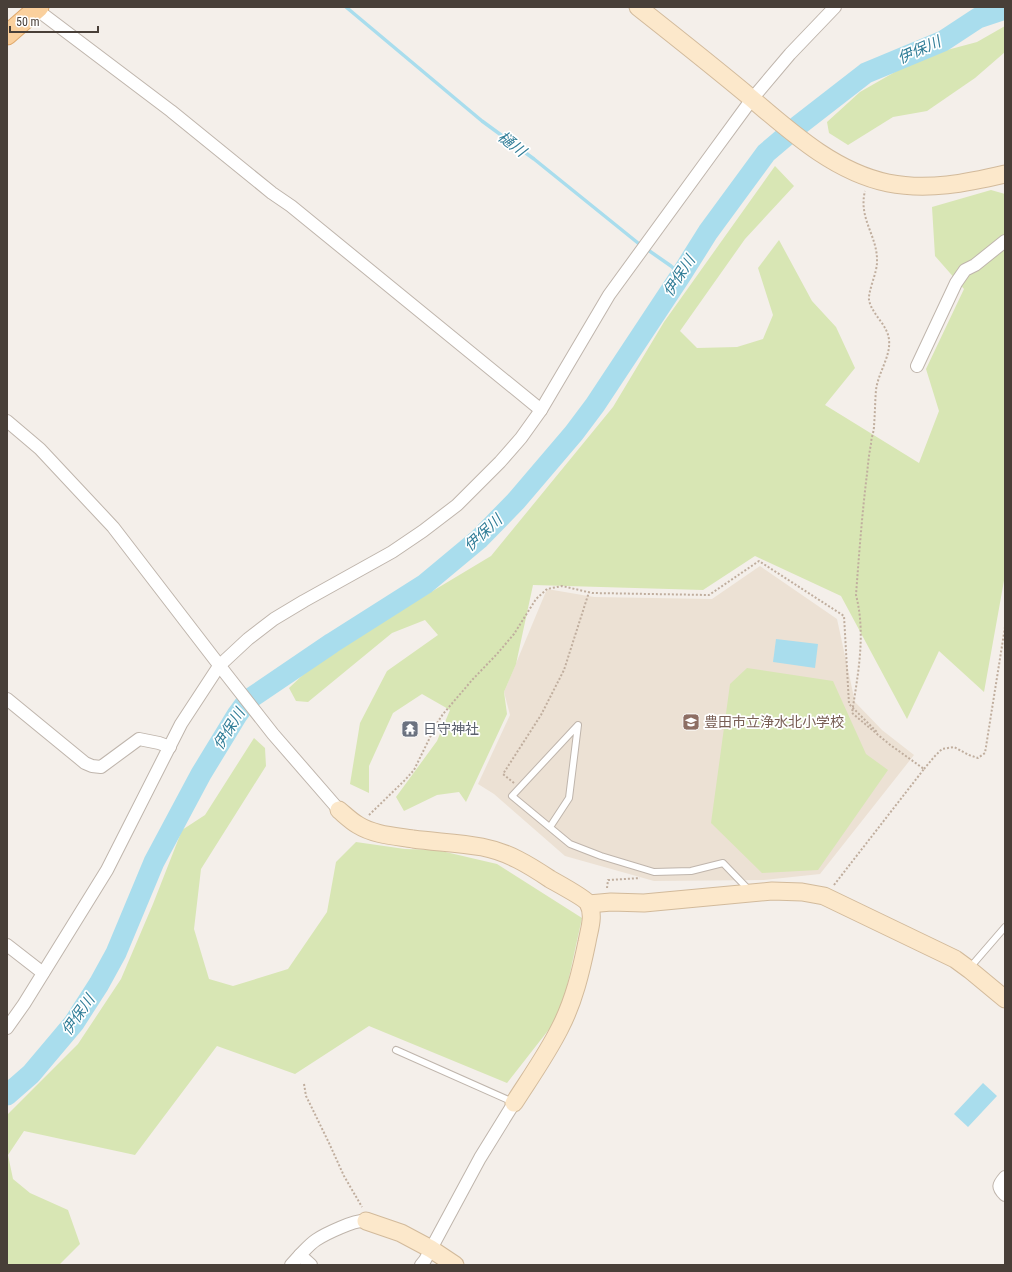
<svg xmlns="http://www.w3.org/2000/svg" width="1012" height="1272" viewBox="0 0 1012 1272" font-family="'Roboto Condensed','Noto Sans JP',sans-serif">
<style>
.education{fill:#ece1d4}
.green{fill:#d8e6b4}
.water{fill:#a9dded}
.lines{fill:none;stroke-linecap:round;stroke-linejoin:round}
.stream{stroke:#a9dded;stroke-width:3.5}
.river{stroke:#a9dded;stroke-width:21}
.lane-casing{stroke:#bfb5ac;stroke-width:8}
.street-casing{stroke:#bfb5ac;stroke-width:14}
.secondary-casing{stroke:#d2ba9b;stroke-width:19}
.primary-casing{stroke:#dfa96d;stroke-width:21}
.path{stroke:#c0ae9e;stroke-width:2;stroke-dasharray:2 2;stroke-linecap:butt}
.lane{stroke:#fff;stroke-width:6}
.street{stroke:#fff;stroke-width:12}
.secondary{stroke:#fce8cb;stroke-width:17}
.primary{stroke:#fad09d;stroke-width:19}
.labels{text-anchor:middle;stroke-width:3.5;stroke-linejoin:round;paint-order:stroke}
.education-label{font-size:14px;fill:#785e54;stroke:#fff;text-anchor:start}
.worship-label{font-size:14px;fill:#5b616d;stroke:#fff;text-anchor:start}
.water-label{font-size:15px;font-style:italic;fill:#307d97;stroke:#fff}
</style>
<rect width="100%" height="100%" fill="#f4efea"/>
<!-- education -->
<polygon class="education" points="760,566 837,619 855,702 882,730 914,755 820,874 764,880 654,881 565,856 494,794 478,784 510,715 504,692 547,589 594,597 712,599"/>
<!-- green -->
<g class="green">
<polygon points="1005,26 1005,52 975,78 927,111 893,117 848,145 829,133 827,122 860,92 921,57 977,42"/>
<polygon points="775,166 794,186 745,239 680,331 697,348 737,347 763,339 773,315 758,268 779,240 812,301 836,327 855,368 825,405 919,463 939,411 926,369 964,289 935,256 932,207 991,190 1005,194 1005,575 984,692 939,651 907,719 841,596 755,556 703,590 533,585 516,664 504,692 507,714 466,802 459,792 437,795 404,811 396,797 437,741 450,710 422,694 393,713 369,766 369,793 350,784 360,723 387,671 438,635 425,620 392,633 308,702 296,701 289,688 307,671 396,613 491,556 613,407 664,322"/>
<polygon points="747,668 833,681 866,754 888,770 818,870 762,873 711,823 730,684"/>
<polygon points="254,738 265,748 266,766 201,869 194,929 209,979 233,986 288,969 327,912 336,862 356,842 405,849 437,850 497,864 582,918 561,1014 507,1083 369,1026 295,1074 217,1046 135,1155 24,1131 8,1155 13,1179 30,1193 68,1210 80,1244 59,1265 7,1265 7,1115 78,1044 121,979 153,904 182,830 205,815"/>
</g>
<!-- water -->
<g class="water">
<polygon points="776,639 818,644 815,668 773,662"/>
<polygon points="983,1083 997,1096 968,1127 954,1114"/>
</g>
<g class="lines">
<!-- stream -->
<polyline class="stream" points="346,7 482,121 534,159 638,243 671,266 681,275"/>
<!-- river -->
<polyline class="river" points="7,1095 31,1074 74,1023 99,984 116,953 154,862 201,774 237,715 248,700 332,643 425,584 479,539 516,501 574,433 595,405 681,275 708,232 766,153 799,125 866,73 943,41 978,18 1005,9"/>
<!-- lane casing -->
<g class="lane-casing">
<g id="lane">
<polyline points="550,827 569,798 578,725 512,796 570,844 601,856 654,872 691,871 723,863 750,891"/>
<polyline points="971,969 973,964 1005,927"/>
<polyline points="396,1050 513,1102"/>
</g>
</g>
<!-- street casing -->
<g class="street-casing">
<g id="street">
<polyline points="36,9 171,111 272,193 291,206 541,410"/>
<polyline points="917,366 956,283 965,270 975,265 1005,241"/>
<polyline points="7,421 40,449 113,527 226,674 273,734 339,810"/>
<polyline points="7,699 85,763 92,766 101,767 139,739 159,743 170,747"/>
<polyline points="7,945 43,973"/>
<polyline points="7,1028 24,1004 107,870 181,724 219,666 248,639 274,619 304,601 392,552 423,531 457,505 500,462 521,438 541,410 609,295 711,155 752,99 790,54 835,7"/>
<path d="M1005,1177C998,1185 997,1187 1005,1195"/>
<path d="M300,1255C305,1250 310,1244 316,1240C325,1234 356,1219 366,1221"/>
<polyline points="291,1265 300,1255 311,1265"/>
<polyline points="421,1265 425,1260 480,1158 514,1103"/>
</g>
</g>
<!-- secondary casing -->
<g class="secondary-casing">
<g id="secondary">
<path d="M638,7C676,37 714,67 751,98C792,133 835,172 888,183C928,191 967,183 1005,174"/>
<path d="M339,810C345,815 351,821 358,825C374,835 395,836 413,839C436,842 459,843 482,847C508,852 529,865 550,879C557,883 585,898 588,903C595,915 589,930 587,942C581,971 574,1001 560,1028C547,1054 530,1078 514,1103"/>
<polyline points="589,904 611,902 644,903 772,891 802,892 824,896 955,959 970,970 1005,999"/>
<polyline points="366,1221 401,1233 431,1249 455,1265"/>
</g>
</g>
<!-- primary casing -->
<g class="primary-casing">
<polyline id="primary" points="7,35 39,7"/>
</g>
<!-- path -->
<g class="path">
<polyline points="924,769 934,757 942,749 954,747 969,755 978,758 985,753 1005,627"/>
<polyline points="514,783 503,774 541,715 564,670 589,592"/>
<polyline points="369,815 405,780 414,770 437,723 443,714 473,679 497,654 514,634 536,599 547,589 562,586 592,593 709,595 759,561 844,616 849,704 877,732"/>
<path d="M834,885L924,769L889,744L852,713C858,674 866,634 856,595C859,555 862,514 867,474C868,464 869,454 871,444C871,438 874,432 874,426C875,414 875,402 876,390C878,373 891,356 889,340C888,325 872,315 869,300C868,291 877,273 877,262C878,236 858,219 865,191"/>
<polyline points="607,888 608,880 640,878"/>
<polyline points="304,1084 306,1096 310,1104 329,1143 344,1176 362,1207"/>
</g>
<!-- lane -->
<use href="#lane" class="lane"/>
<!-- street -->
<use href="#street" class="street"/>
<!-- secondary -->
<use href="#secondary" class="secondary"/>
<!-- primary -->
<use href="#primary" class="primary"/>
</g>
<!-- icons -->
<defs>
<g id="school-square" transform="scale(0.9)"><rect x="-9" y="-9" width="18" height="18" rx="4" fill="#8d6e63" stroke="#fff"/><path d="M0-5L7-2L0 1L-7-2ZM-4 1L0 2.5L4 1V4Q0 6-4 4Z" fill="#fff"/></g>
<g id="temple-square" transform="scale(0.9)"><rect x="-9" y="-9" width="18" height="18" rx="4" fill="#6b7280" stroke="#fff"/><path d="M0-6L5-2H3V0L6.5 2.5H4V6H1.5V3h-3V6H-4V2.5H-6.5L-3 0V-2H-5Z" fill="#fff"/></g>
</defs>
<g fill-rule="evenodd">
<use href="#school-square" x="691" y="722"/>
<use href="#temple-square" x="410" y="729"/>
</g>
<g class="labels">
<!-- education labels -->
<g class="education-label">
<text x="704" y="727">豊田市立浄水北小学校</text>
</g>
<!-- worship labels -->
<g class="worship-label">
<text x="423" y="734">日守神社</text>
</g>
<!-- water labels -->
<g class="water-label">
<text transform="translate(919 50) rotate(-24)" y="5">伊保川</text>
<text transform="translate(512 144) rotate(38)" y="5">樋川</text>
<text transform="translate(679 276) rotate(-57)" y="5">伊保川</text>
<text transform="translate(483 533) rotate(-43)" y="5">伊保川</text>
<text transform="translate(229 729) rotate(-58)" y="5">伊保川</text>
<text transform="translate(78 1015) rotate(-55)" y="5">伊保川</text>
</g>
</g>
<!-- border -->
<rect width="1012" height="1272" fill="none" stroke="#483f38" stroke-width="16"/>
<!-- scale -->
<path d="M10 26v6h88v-6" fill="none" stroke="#483f38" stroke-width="2"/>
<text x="16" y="26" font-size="12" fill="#483f38" stroke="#ffffff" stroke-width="3" paint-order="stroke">50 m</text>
</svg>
